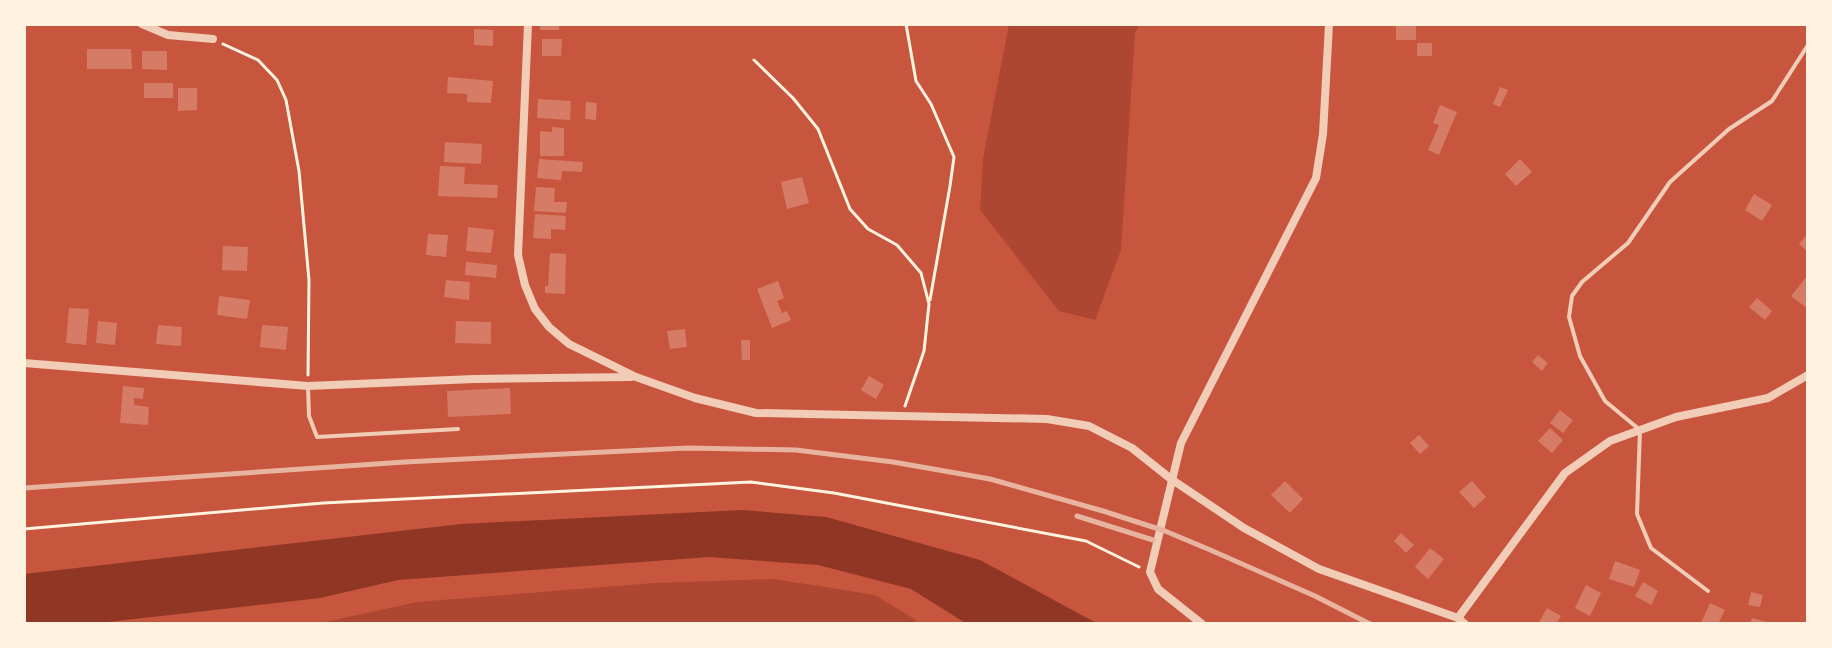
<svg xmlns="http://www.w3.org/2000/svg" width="1832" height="648" viewBox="0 0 1832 648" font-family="'DejaVu Sans',sans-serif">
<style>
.green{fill:#ae4732}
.water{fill:#8f3625}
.building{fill:#d67c66}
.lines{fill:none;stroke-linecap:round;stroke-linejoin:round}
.path{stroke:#fff3e0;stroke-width:3}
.service{stroke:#f1ccb7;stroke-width:4}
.minor{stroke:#f1ccb7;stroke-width:8}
.rail{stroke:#e9b49f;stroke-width:5}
</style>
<rect width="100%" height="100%" fill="#c8553d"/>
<!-- green -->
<g class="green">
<polygon points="1009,24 1140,24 1135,33 1121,250 1095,320 1059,311 980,210 983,159"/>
<polygon points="774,579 875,595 916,620 916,624 316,624 417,602 654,583"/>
</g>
<!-- water -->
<polygon class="water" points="742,510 826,517 980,560 1098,624 967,624 911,589 818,565 709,557 398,580 320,598 90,624 24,624 24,574 461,524"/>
<!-- building -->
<g class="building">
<rect x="540" y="24" width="19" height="6"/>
<rect x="1396" y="25" width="20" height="15"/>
<polygon points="474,29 493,30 493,46 474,45"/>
<polygon points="542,39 562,39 561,56 542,56"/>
<rect x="1417" y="43" width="15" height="13"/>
<polygon points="87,49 131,49 132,69 87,69"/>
<polygon points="142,51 167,51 167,70 142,69"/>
<polygon points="448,77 493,81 491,103 467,102 467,94 447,93"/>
<rect x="144" y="83" width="29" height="15"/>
<polygon points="1500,87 1508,90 1500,107 1493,104"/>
<polygon points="178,88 197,88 197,110 178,111"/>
<polygon points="538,99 571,101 570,120 537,118"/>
<polygon points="586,102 597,103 596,120 585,119"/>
<polygon points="1440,105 1457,112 1439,155 1428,150 1439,125 1433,123"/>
<polygon points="552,127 564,128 564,156 540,156 540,131 552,132"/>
<polygon points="445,142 482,144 481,164 444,162"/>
<polygon points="539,159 583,162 582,172 562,171 561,180 537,178"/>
<polygon points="1520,159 1532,172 1516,186 1505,174"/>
<polygon points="440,166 465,167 464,184 498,185 497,198 438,196"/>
<polygon points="802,177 809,203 787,209 781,182"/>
<polygon points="536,187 555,188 554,202 567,202 566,213 534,211"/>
<polygon points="1754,194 1772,205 1762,221 1745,210"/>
<polygon points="535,214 566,216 565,230 551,229 551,239 533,238"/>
<polygon points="468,227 494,230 491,253 466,251"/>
<polygon points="1808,233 1808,252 1799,244"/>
<polygon points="428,234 448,235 446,257 426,255"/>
<polygon points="223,246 248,247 247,271 222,270"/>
<polygon points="550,253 566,254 565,294 545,293 545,286 548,286"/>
<polygon points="466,262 497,265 496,278 465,275"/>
<polygon points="1808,275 1808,309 1791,296"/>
<polygon points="446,280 470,282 469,300 444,297"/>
<polygon points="778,281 784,298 777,301 782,313 787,311 791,320 772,328 757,289"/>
<polygon points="219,296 250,300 247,319 217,315"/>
<polygon points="1757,298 1772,311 1765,320 1749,307"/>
<polygon points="69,308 89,309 86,345 66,343"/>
<polygon points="98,321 117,323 115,345 96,343"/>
<polygon points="456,321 491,322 491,344 455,343"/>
<polygon points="158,325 182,327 181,346 156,344"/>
<polygon points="262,325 288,327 286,350 260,347"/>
<polygon points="685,329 687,347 670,349 667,331"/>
<polygon points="741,340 750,340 750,360 742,360"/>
<polygon points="1538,355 1548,363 1542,371 1532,362"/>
<polygon points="869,376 884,385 876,399 861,390"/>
<polygon points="123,386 144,388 143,399 134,398 134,405 149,407 148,425 120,423"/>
<polygon points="510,388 511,414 448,417 447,391"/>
<polygon points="1560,410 1573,420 1563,433 1550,423"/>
<polygon points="1550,428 1563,440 1552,453 1538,441"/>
<polygon points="1419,435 1429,446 1420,454 1410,443"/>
<polygon points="1285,481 1303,499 1290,513 1271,495"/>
<polygon points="1472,481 1486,497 1474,508 1459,492"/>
<polygon points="1401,533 1414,545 1406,553 1394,541"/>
<polygon points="1430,548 1444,559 1428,579 1415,567"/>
<polygon points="1615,561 1640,570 1634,587 1609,579"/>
<polygon points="1643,582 1658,591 1651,605 1635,596"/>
<polygon points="1586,585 1601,593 1590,616 1575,608"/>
<polygon points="1751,592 1763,595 1760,607 1748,605"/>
<polygon points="1710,603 1725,610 1718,624 1701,623"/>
<polygon points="1547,608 1561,616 1556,624 1538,624"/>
<polygon points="1752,618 1770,623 1769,624 1750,624"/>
</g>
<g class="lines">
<!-- path -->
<g class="path">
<polyline points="906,24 916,81 931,104 954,157 950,186 930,300"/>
<polyline points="223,44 258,60 277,80 286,100 299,171 309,280 308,375"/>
<polyline points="754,60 793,98 818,129 850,209 868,229 897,245 921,273 929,304 924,351 905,406"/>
<polyline points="24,529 323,503 751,482 834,493 1086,541 1139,567"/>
</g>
<!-- service -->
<g class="service">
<polyline points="308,386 309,416 317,437 458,429"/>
<polyline points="1708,591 1651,548 1637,514 1640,430 1605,401 1580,356 1569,317 1572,296 1582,282 1628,243 1670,182 1729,129 1772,101 1808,45"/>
</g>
<!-- minor -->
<g class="minor">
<polyline points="142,24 168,35 213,39"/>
<polyline points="528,24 518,255 525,285 535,309 549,327 569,344 636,377 695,398 756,413 1047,419 1089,426 1132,448 1171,479 1244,528 1319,569 1458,618 1465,624"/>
<polyline points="24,363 308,386 474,379 631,377"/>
<polyline points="1458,618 1565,473 1610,441 1676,417 1768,398 1808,375"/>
<polyline points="1202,624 1158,589 1150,572 1181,443 1316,178 1323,134 1329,24"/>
</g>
<!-- rail -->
<g class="rail">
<polyline points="24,488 405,462 584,453 688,448 796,450 893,462 990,479 1103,511 1165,531 1208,549 1315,596 1370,624"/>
<polyline points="1077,516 1153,540"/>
</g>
</g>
<!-- border -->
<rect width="1832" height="648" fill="none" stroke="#fff3e0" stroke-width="52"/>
</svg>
